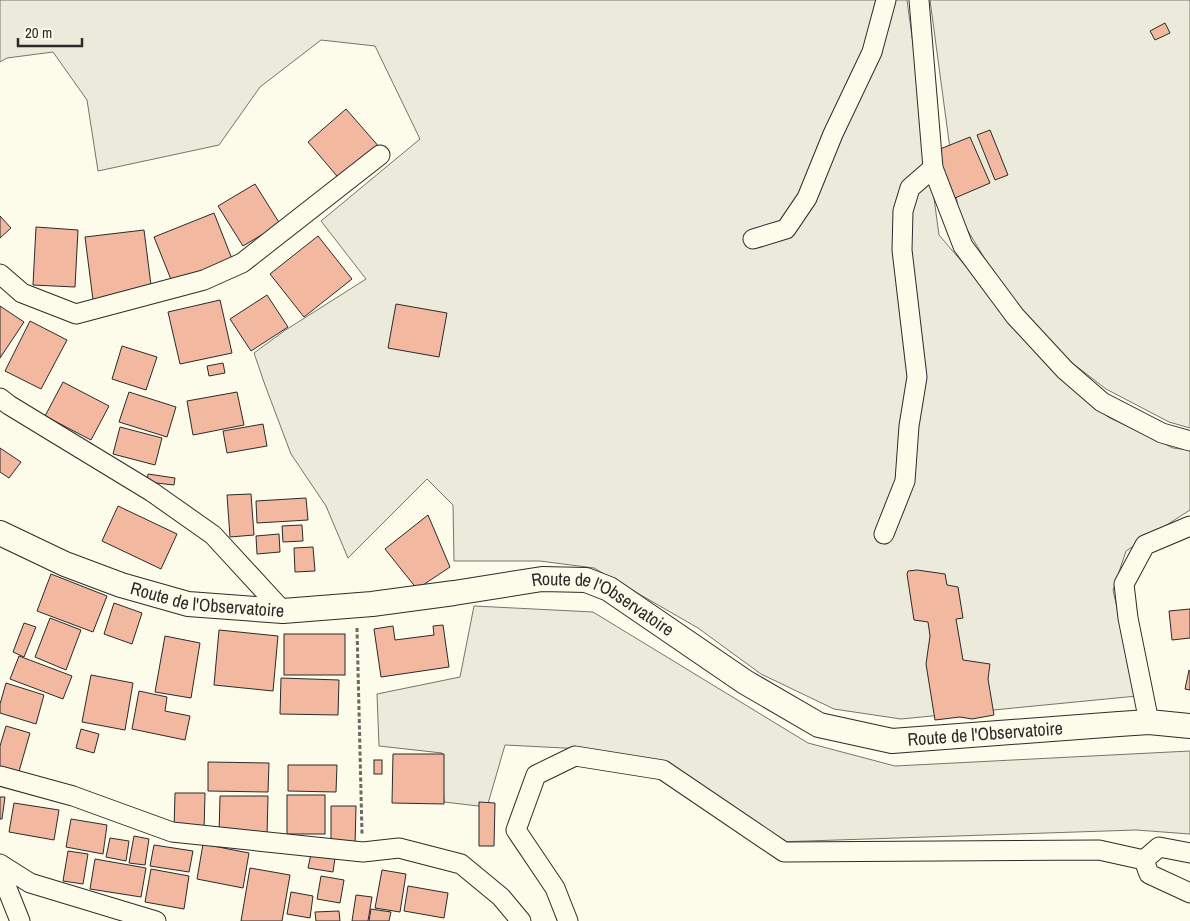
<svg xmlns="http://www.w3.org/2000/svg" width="1190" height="921" viewBox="0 0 1190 921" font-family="'Archivo Narrow',sans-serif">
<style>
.green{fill:#ecebdb;stroke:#74746e}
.building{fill:#f2b8a0;stroke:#2b2b2b}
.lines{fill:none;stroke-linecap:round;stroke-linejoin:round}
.minor-casing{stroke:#2b2b2b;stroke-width:21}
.tertiary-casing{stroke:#2b2b2b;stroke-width:26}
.path{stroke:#6a6964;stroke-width:3;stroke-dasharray:4 2.5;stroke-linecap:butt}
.minor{stroke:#fdfbea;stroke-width:19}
.tertiary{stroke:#fdfbea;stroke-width:24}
.labels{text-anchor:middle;stroke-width:4;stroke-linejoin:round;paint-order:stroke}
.street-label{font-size:18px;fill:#2b2b2b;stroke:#fdfbea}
</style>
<rect width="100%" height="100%" fill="#fdfbea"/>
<!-- green -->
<g class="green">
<polygon points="0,0 907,0 939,235 1047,361 1108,417 1173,448 1190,450 1190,510 1126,551 1113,590 1137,696 901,719 834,709 761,674 698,628 594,568 540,561 454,561 453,505 427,479 348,558 326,506 291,454 265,385 254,353 284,331 366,279 321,221 420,139 375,46 321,40 260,87 219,145 98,171 87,100 53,52 7,58 0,62"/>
<polygon points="930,0 1190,0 1190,428 1169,422 1106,389 1067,359 1006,294 959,216"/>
<polygon points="474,606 593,612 808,743 895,766 1190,751 1190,834 1136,830 777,842 619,755 584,749 505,745 487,807 444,802 442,753 379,746 377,694 460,677"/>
</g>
<!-- building -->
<g class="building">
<polygon points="1165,23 1170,33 1155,40 1150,31"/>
<polygon points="346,109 381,149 342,182 308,142"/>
<polygon points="990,130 1008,175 995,180 977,135"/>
<polygon points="970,137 990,183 955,198 935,151"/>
<polygon points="255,184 280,224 243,246 218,206"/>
<polygon points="214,213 234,264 174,287 154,237"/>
<polygon points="0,216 11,228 0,238"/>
<polygon points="36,227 78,230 75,287 33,285"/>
<polygon points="144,230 152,293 93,300 85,237"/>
<polygon points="318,236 352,279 304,317 270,274"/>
<polygon points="267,295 288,327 251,351 230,319"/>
<polygon points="220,300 232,353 180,364 168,312"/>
<polygon points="396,304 447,313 439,357 388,348"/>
<polygon points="0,306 24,322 0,358"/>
<polygon points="30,321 67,340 41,389 5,371"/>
<polygon points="122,346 157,357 146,390 112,379"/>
<polygon points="223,363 225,373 209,376 207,366"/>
<polygon points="63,382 109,406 91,440 45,416"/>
<polygon points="129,392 176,407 167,437 119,422"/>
<polygon points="237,392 244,425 193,435 187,401"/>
<polygon points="263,424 267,446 227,453 223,431"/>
<polygon points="120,427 162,438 155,465 113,454"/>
<polygon points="0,448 21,462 9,478 0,472"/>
<polygon points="148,474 175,478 174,485 147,482"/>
<polygon points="251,494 254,535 230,537 227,495"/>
<polygon points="306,498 308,520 257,523 256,501"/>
<polygon points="118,506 177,534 161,569 102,541"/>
<polygon points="428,515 450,567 417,589 385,549"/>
<polygon points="302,525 303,541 283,542 282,526"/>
<polygon points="279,534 280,552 257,554 256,536"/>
<polygon points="313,547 315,571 295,572 294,548"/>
<polygon points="917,570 945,574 947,585 958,587 963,618 956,619 963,660 990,664 988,679 994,715 972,719 960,717 935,720 926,664 930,636 928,622 914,620 907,574 908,571"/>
<polygon points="51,574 107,596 93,632 37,611"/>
<polygon points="114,603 142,613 132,644 104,634"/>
<polygon points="1190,609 1190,638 1172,640 1169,611"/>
<polygon points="50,618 81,630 66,670 35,657"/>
<polygon points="24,623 36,627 24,657 13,652"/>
<polygon points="443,625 449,667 381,677 374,629 393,626 395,640 434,635 433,626"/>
<polygon points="219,630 278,636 273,691 214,685"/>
<rect x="284" y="634" width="61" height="41"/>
<polygon points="165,636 200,643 191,698 155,692"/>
<polygon points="19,656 72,676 63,699 10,679"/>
<polygon points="1189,670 1190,671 1190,690 1185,689"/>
<polygon points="91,675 133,683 125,730 82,722"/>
<polygon points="281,678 339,680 338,715 280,714"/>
<polygon points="6,683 44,695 36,724 0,713 0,704"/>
<polygon points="139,691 167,697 165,711 190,716 185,740 132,729"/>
<polygon points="6,726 30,733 18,775 0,770 0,746"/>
<polygon points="81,729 99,734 94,753 76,748"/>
<polygon points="393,754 444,754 444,804 392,803"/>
<rect x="374" y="760" width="8" height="14"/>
<polygon points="208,762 269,763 268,792 208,791"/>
<polygon points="288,765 337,765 336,792 288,791"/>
<polygon points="175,793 205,793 204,831 174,831"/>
<rect x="287" y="795" width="38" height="39"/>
<polygon points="220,796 268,796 267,836 219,835"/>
<polygon points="0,797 5,797 2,819 0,819"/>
<polygon points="479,802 495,803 494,846 479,846"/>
<polygon points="14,803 59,810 54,840 9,832"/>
<polygon points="331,806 356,806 355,847 331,846"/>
<polygon points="71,819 107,825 103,854 66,847"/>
<polygon points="134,836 149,839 145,865 129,863"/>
<polygon points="110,838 129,841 126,861 106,857"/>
<polygon points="203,844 249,853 243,888 197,879"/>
<polygon points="154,845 193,851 189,872 150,866"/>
<polygon points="68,851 88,854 83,884 63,881"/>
<polygon points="311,854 335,858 333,872 308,868"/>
<polygon points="95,859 146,868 141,897 90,889"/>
<polygon points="250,868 290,875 282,921 241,921"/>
<polygon points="151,869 189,876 184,909 145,902"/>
<polygon points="382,870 406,874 400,912 375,908"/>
<polygon points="321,876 344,880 340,903 317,899"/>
<polygon points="408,886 448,893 444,918 404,911"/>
<polygon points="291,892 313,896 310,918 287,914"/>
<polygon points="356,895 372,897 368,921 352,921"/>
<polygon points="371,909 391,912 389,921 369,921"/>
<polygon points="339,911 340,921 316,921 315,912"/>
</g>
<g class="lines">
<!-- minor casing -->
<g class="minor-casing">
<g id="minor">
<polyline points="919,0 933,168 963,246 1015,316 1065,370 1102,402 1162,433 1190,441"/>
<polyline points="753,239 786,229 807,198 833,134 872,52 886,0"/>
<polyline points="0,274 22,293 76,314 204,280 242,263 380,155"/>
<polyline points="0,398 9,405 152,492 213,535 283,611"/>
<polyline points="884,534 905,481 909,426 917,377 902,250 903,211 910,188 933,168"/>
<polyline points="1149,722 1128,618 1124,584 1145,545 1190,526"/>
<polyline points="0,776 73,796 172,832 363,852 399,848 461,864 501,897 521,921"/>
<polyline points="1190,853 1159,847 1144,860 1149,874 1190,893"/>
<polyline points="0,864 30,883 156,921"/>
<polyline points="0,871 20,921"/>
<polyline points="568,921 555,888 516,830 536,775 575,756 663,770 784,852 1099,850 1144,860"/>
</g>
</g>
<!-- tertiary casing -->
<g class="tertiary-casing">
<g id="tertiary">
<path id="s1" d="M0,533L65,564L121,585L188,604L283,611L372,604L454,593L542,579L586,580L609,589L745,682L819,725L892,741L1119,724L1149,722L1190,726"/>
</g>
</g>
<!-- path -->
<polyline class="path" points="357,628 362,834"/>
<!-- minor -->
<use href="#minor" class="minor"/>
<!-- tertiary -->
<use href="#tertiary" class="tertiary"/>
</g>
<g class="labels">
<!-- street labels -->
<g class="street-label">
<text dy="6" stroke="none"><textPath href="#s1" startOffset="220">Route de l'Observatoire</textPath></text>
<text dy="6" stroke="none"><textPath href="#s1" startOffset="625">Route de l'Observatoire</textPath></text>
<text dy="6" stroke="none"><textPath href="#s1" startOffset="1045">Route de l'Observatoire</textPath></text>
</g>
</g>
<!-- scale -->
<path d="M18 38v8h64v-8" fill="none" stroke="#2b2b2b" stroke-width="2.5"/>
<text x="25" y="38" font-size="15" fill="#2b2b2b" stroke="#fdfbea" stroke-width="4" paint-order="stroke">20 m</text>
</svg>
